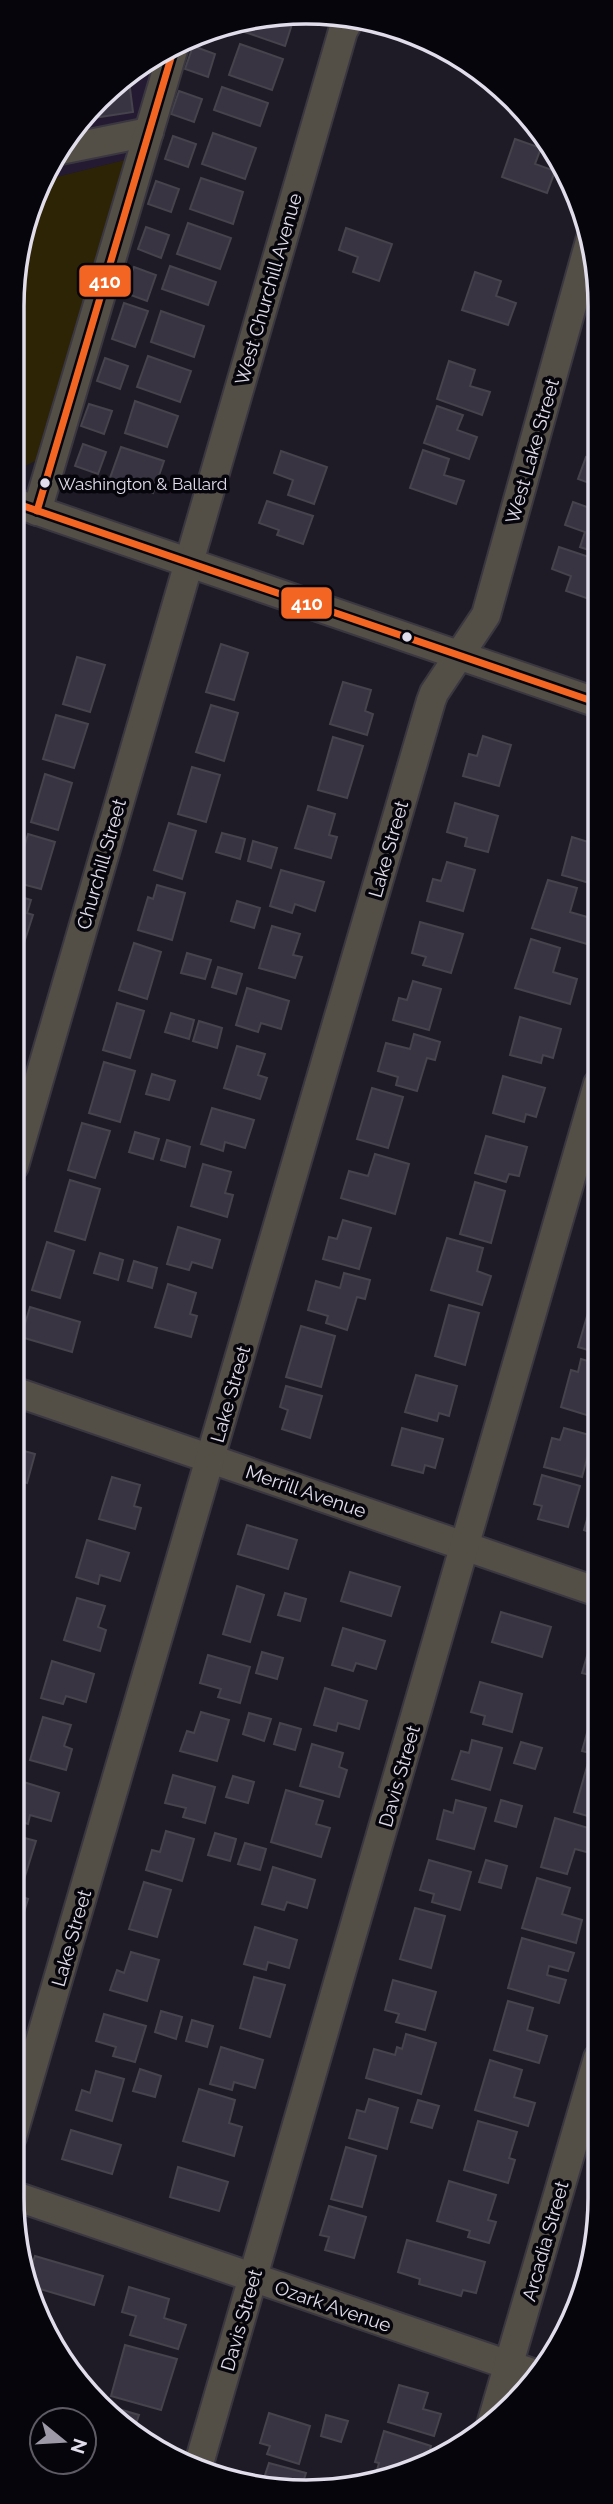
<svg xmlns="http://www.w3.org/2000/svg" width="613" height="2504" viewBox="0 0 613 2504" font-family="Raleway,sans-serif">
<style>
.built{fill:#241b33}
.green{fill:#2d2405}
.building{fill:#393441;stroke:#46434d;stroke-width:2}
.lines{fill:none;stroke-linecap:round;stroke-linejoin:round}
.minor-casing{stroke:#3b3741;stroke-width:32}
.minor{stroke:#534f47;stroke-width:28}
.bus-1-casing{stroke:#07050c;stroke-width:12}
.bus-1{stroke:#f26522;stroke-width:7}
.bus-dot{fill:#e1ddeb;stroke:#07050c;stroke-width:2.5}
.labels{text-anchor:middle;stroke-width:7;stroke-linejoin:round;paint-order:stroke}
.bus-label{font-size:17px;fill:#e1ddeb;stroke:#07050c;text-anchor:start}
.street-label{font-size:19px;fill:#e1ddeb;stroke:#07050c}
.rim{fill:none;stroke:#e1ddeb;stroke-width:3.5}
.line-badge{stroke:#07050c;stroke-width:2.5}
.badge-label{font-size:19px;text-anchor:middle;font-weight:bold;fill:#fff}
</style>
<rect width="100%" height="100%" fill="#1f1b26"/>
<!-- built -->
<polygon class="built" points="157,59 129,159 45,180 52,159 128,73"/>
<!-- green -->
<polygon class="green" points="129,159 41,458 15,471 15,268 45,180"/>
<!-- building -->
<g class="building">
<polygon points="294,18 285,46 242,31 245,21"/>
<polygon points="240,44 283,59 272,90 229,75"/>
<polygon points="193,46 215,54 208,77 185,69"/>
<polygon points="128,73 133,112 87,119"/>
<polygon points="222,87 268,103 260,126 214,110"/>
<polygon points="179,91 202,99 194,122 171,114"/>
<polygon points="213,133 256,148 245,179 202,164"/>
<polygon points="173,136 196,144 188,167 165,159"/>
<polygon points="515,139 541,148 535,164 555,171 547,193 502,177"/>
<polygon points="201,178 243,192 233,224 190,209"/>
<polygon points="156,181 179,189 171,212 148,204"/>
<polygon points="188,223 231,238 220,269 177,254"/>
<polygon points="146,227 169,235 161,258 138,249"/>
<polygon points="346,228 392,244 379,281 353,272 358,257 339,250"/>
<polygon points="170,266 216,282 208,305 162,289"/>
<polygon points="134,267 156,275 147,301 125,293"/>
<polygon points="475,272 501,281 496,296 516,303 508,325 462,310"/>
<polygon points="124,303 148,311 135,347 112,339"/>
<polygon points="161,311 204,326 194,357 151,342"/>
<polygon points="148,356 191,371 180,402 137,387"/>
<polygon points="105,358 128,366 120,389 97,381"/>
<polygon points="449,361 475,370 470,386 490,392 482,415 437,399"/>
<polygon points="135,401 178,416 167,447 125,433"/>
<polygon points="89,404 112,411 104,434 81,426"/>
<polygon points="437,406 463,415 457,430 477,437 469,459 424,443"/>
<polygon points="83,444 106,452 98,474 75,466"/>
<polygon points="121,447 164,461 153,493 110,478"/>
<polygon points="423,450 449,459 444,475 464,481 456,504 410,488"/>
<polygon points="281,451 327,467 314,504 288,495 293,480 274,473"/>
<polygon points="586,457 598,461 598,503 593,501 598,486 578,479"/>
<polygon points="267,501 313,516 303,544 277,535 279,530 259,523"/>
<polygon points="573,502 598,511 598,553 580,547 585,532 565,525"/>
<polygon points="559,547 598,560 598,582 592,600 566,591 571,576 552,569"/>
<polygon points="221,644 248,653 234,700 206,692"/>
<polygon points="77,657 105,665 90,712 63,704"/>
<polygon points="343,682 371,690 365,711 373,714 367,735 330,724"/>
<polygon points="211,705 238,713 224,761 196,752"/>
<polygon points="56,715 88,724 74,768 43,759"/>
<polygon points="483,736 511,745 499,786 463,776 469,754 477,756"/>
<polygon points="333,737 363,746 347,798 318,790"/>
<polygon points="192,767 220,775 206,822 178,814"/>
<polygon points="45,774 72,783 58,830 31,822"/>
<polygon points="455,803 498,816 488,852 465,846 467,838 447,832"/>
<polygon points="308,806 335,814 329,835 337,837 331,858 295,848"/>
<polygon points="169,823 196,831 182,879 154,870"/>
<polygon points="222,833 245,839 240,859 216,852"/>
<polygon points="28,834 55,842 41,889 14,882"/>
<polygon points="572,837 598,845 598,876 596,876 593,884 562,875"/>
<polygon points="253,841 277,848 271,868 248,861"/>
<polygon points="447,862 475,870 463,911 427,901 433,879 441,881"/>
<polygon points="281,870 324,882 315,911 295,904 292,913 270,906"/>
<polygon points="548,880 577,888 570,912 594,919 587,944 532,928"/>
<polygon points="157,885 185,893 172,940 138,930 148,897 153,899"/>
<polygon points="14,895 31,900 27,913 33,915 22,949 14,947"/>
<polygon points="237,901 260,908 254,928 231,921"/>
<polygon points="420,922 463,934 451,973 423,965 426,957 412,953"/>
<polygon points="272,926 300,934 293,955 302,957 295,978 259,968"/>
<polygon points="531,939 560,948 553,972 577,979 570,1004 515,988"/>
<polygon points="134,943 161,952 147,999 119,990"/>
<polygon points="187,953 211,960 205,979 181,973"/>
<polygon points="14,961 19,962 14,980"/>
<polygon points="218,967 242,974 236,994 212,987"/>
<polygon points="413,981 441,989 429,1030 393,1020 399,998 407,1000"/>
<polygon points="247,988 289,1001 281,1029 261,1023 258,1032 236,1025"/>
<polygon points="117,1003 144,1011 130,1058 103,1050"/>
<polygon points="171,1013 194,1020 189,1039 165,1032"/>
<polygon points="520,1017 561,1029 553,1058 543,1055 541,1063 510,1055"/>
<polygon points="199,1021 222,1028 217,1048 193,1041"/>
<polygon points="414,1034 440,1042 435,1060 427,1058 417,1091 396,1085 398,1077 378,1071 386,1043 410,1049"/>
<polygon points="237,1046 265,1054 258,1075 267,1078 260,1099 224,1088"/>
<polygon points="104,1062 135,1071 120,1122 89,1113"/>
<polygon points="152,1074 175,1081 169,1100 146,1094"/>
<polygon points="503,1076 545,1088 536,1117 526,1114 524,1122 493,1113"/>
<polygon points="372,1088 403,1097 388,1148 357,1139"/>
<polygon points="212,1108 254,1120 245,1148 225,1142 223,1151 201,1144"/>
<polygon points="82,1123 110,1131 95,1178 68,1170"/>
<polygon points="135,1132 159,1139 153,1159 129,1152"/>
<polygon points="486,1136 527,1147 519,1176 509,1174 506,1182 475,1173"/>
<polygon points="167,1140 190,1147 185,1167 161,1160"/>
<polygon points="375,1154 409,1164 395,1214 341,1198 349,1171 368,1176"/>
<polygon points="203,1164 231,1172 225,1193 233,1195 227,1217 191,1206"/>
<polygon points="70,1180 100,1189 85,1240 55,1231"/>
<polygon points="475,1182 505,1191 491,1243 460,1234"/>
<polygon points="343,1220 371,1228 359,1269 323,1259 329,1237 337,1239"/>
<polygon points="178,1227 220,1240 212,1268 192,1262 189,1270 167,1264"/>
<polygon points="447,1238 483,1248 477,1271 491,1276 482,1305 431,1290"/>
<polygon points="47,1242 74,1251 60,1298 32,1290"/>
<polygon points="100,1253 123,1260 118,1280 94,1273"/>
<polygon points="134,1261 157,1268 152,1288 128,1281"/>
<polygon points="344,1273 370,1280 365,1299 357,1297 347,1330 326,1323 328,1316 308,1310 316,1281 340,1288"/>
<polygon points="168,1284 196,1293 190,1314 197,1316 191,1337 155,1327"/>
<polygon points="593,1296 598,1297 598,1353 578,1347"/>
<polygon points="449,1305 479,1313 465,1365 435,1356"/>
<polygon points="30,1307 80,1322 72,1352 21,1337"/>
<polygon points="301,1326 335,1336 321,1387 286,1377"/>
<polygon points="581,1359 598,1364 596,1418 561,1407 571,1370 578,1372"/>
<polygon points="416,1375 457,1386 449,1416 439,1413 437,1421 405,1412"/>
<polygon points="286,1386 322,1396 310,1438 282,1429 288,1410 280,1407"/>
<polygon points="402,1428 443,1439 435,1468 425,1465 423,1473 392,1465"/>
<polygon points="564,1428 593,1436 582,1477 544,1467 552,1438 560,1440"/>
<polygon points="13,1448 35,1454 27,1483 13,1479"/>
<polygon points="542,1475 580,1486 568,1527 538,1519 542,1506 534,1504"/>
<polygon points="112,1477 140,1485 134,1506 141,1508 135,1529 99,1519"/>
<polygon points="590,1509 598,1511 598,1535 584,1530"/>
<polygon points="247,1525 297,1540 288,1569 238,1554"/>
<polygon points="87,1540 129,1553 120,1581 100,1575 98,1584 76,1577"/>
<polygon points="350,1572 400,1587 391,1616 341,1601"/>
<polygon points="237,1586 264,1595 250,1642 223,1634"/>
<polygon points="285,1593 306,1599 300,1621 278,1615"/>
<polygon points="77,1598 105,1606 98,1627 106,1630 100,1651 64,1640"/>
<polygon points="501,1612 551,1627 542,1657 492,1642"/>
<polygon points="343,1628 385,1641 376,1669 356,1663 353,1671 332,1665"/>
<polygon points="590,1646 598,1649 598,1677 582,1673"/>
<polygon points="262,1652 283,1658 277,1679 256,1673"/>
<polygon points="208,1655 250,1667 240,1703 218,1697 221,1689 200,1683"/>
<polygon points="52,1661 94,1674 86,1702 66,1696 63,1704 41,1698"/>
<polygon points="480,1682 522,1694 512,1732 483,1724 485,1716 471,1712"/>
<polygon points="325,1688 367,1701 359,1729 338,1723 336,1731 314,1725"/>
<polygon points="596,1701 598,1702 598,1755 582,1751"/>
<polygon points="201,1712 229,1720 217,1761 180,1751 187,1731 194,1733"/>
<polygon points="249,1713 271,1719 264,1741 243,1734"/>
<polygon points="43,1717 71,1725 64,1746 72,1749 66,1770 30,1760"/>
<polygon points="280,1723 301,1729 295,1750 274,1744"/>
<polygon points="472,1740 502,1748 490,1790 452,1779 461,1751 469,1753"/>
<polygon points="521,1742 542,1748 535,1769 514,1763"/>
<polygon points="312,1744 343,1753 339,1767 347,1770 339,1797 300,1786"/>
<polygon points="588,1763 598,1766 598,1819 574,1812"/>
<polygon points="173,1775 215,1787 205,1823 183,1817 186,1808 165,1803"/>
<polygon points="233,1776 254,1782 248,1803 226,1797"/>
<polygon points="17,1780 59,1793 51,1821 30,1815 28,1824 13,1819 13,1794"/>
<polygon points="286,1790 323,1801 316,1824 330,1828 321,1857 271,1842"/>
<polygon points="456,1800 486,1808 474,1849 437,1839 444,1810 453,1813"/>
<polygon points="501,1800 522,1806 516,1827 495,1821"/>
<polygon points="555,1818 598,1831 598,1855 575,1849 567,1874 541,1867"/>
<polygon points="166,1831 194,1839 182,1881 146,1870 152,1850 160,1852"/>
<polygon points="215,1833 236,1839 230,1861 208,1855"/>
<polygon points="13,1835 36,1841 21,1889 13,1886"/>
<polygon points="245,1843 266,1849 260,1870 238,1864"/>
<polygon points="429,1860 471,1872 460,1910 432,1902 434,1894 420,1890"/>
<polygon points="486,1860 507,1866 501,1888 479,1882"/>
<polygon points="273,1867 315,1880 307,1908 287,1902 284,1910 262,1904"/>
<polygon points="537,1878 570,1888 562,1914 582,1920 576,1943 522,1928"/>
<polygon points="144,1882 171,1890 157,1937 129,1929"/>
<polygon points="13,1894 28,1899 14,1946 13,1945"/>
<polygon points="415,1908 445,1916 431,1968 400,1959"/>
<polygon points="255,1927 297,1940 289,1968 268,1962 266,1970 244,1964"/>
<polygon points="522,1938 574,1953 568,1971 549,1966 547,1975 566,1980 559,2003 508,1988"/>
<polygon points="131,1952 159,1960 147,2001 110,1990 117,1970 124,1973"/>
<polygon points="254,1977 285,1985 270,2037 240,2028"/>
<polygon points="393,1980 436,1992 425,2030 396,2022 399,2014 385,2010"/>
<polygon points="508,2001 533,2008 527,2030 547,2036 539,2063 494,2050"/>
<polygon points="161,2011 182,2017 176,2039 155,2032"/>
<polygon points="104,2014 146,2026 135,2062 113,2056 116,2047 96,2041"/>
<polygon points="192,2020 213,2026 207,2047 186,2041"/>
<polygon points="406,2034 436,2043 421,2094 366,2078 374,2049 395,2055 397,2047 402,2049"/>
<polygon points="221,2047 263,2060 255,2088 234,2082 232,2090 210,2084"/>
<polygon points="490,2060 522,2070 514,2097 535,2103 528,2126 475,2110"/>
<polygon points="140,2069 161,2076 155,2097 133,2091"/>
<polygon points="96,2071 124,2079 112,2121 76,2110 82,2090 90,2093"/>
<polygon points="199,2089 235,2100 229,2123 242,2127 234,2156 183,2141"/>
<polygon points="369,2099 398,2108 387,2149 349,2138 357,2110 365,2112"/>
<polygon points="418,2100 439,2106 432,2128 411,2122"/>
<polygon points="478,2121 517,2132 509,2158 515,2160 508,2183 464,2170"/>
<polygon points="71,2130 121,2145 112,2174 62,2159"/>
<polygon points="346,2147 376,2156 362,2207 331,2199"/>
<polygon points="178,2167 228,2182 219,2211 170,2197"/>
<polygon points="449,2181 496,2195 488,2220 496,2222 489,2243 468,2237 470,2231 437,2221"/>
<polygon points="329,2206 366,2217 354,2258 325,2250 329,2237 320,2235"/>
<polygon points="407,2240 485,2262 476,2293 463,2290 461,2296 419,2284 420,2279 398,2272"/>
<polygon points="35,2256 103,2276 94,2305 30,2286 28,2277"/>
<polygon points="129,2287 169,2299 164,2318 186,2325 178,2349 130,2335 136,2316 122,2312"/>
<polygon points="125,2345 177,2359 161,2410 111,2396"/>
<polygon points="399,2385 428,2393 423,2409 441,2414 434,2436 388,2422"/>
<polygon points="105,2405 139,2415 134,2429 105,2407"/>
<polygon points="269,2413 310,2426 299,2464 267,2454 270,2446 260,2443"/>
<polygon points="326,2415 348,2421 341,2442 321,2436"/>
<polygon points="384,2431 431,2446 426,2463 401,2476 374,2480 379,2463 375,2462"/>
<polygon points="269,2463 306,2473 301,2489 287,2491 262,2484"/>
</g>
<g class="lines">
<!-- minor casing -->
<g class="minor-casing">
<g id="minor">
<polyline points="60,150 149,132"/>
<polyline points="15,503 598,703"/>
<polyline points="37,511 173,50"/>
<polyline points="14,1166 343,31 351,17"/>
<polyline points="13,1391 598,1592"/>
<polyline points="12,2137 431,701 434,693 486,615 590,241"/>
<polyline points="12,2195 535,2374"/>
<polyline points="491,2425 598,2058"/>
<polyline points="198,2467 598,1084"/>
</g>
</g>
<!-- minor -->
<use href="#minor" class="minor"/>
<!-- bus-1 casing -->
<g class="bus-1-casing">
<g id="bus-1">
<polyline points="15,503 598,703"/>
<polyline points="37,511 173,51"/>
</g>
</g>
<!-- bus-1 -->
<use href="#bus-1" class="bus-1"/>
</g>
<!-- markers -->
<g class="bus-dot">
<circle cx="45" cy="483" r="6"/>
<circle cx="407" cy="637" r="6"/>
</g>
<g class="labels">
<!-- bus labels -->
<g class="bus-label">
<text x="58" y="490">Washington &amp; Ballard</text>
</g>
<!-- street labels -->
<g class="street-label">
<text transform="translate(268 289) rotate(-74)" y="7">West Churchill Avenue</text>
<text transform="translate(532 451) rotate(-74)" y="7">West Lake Street</text>
<text transform="translate(388 849) rotate(-74)" y="7">Lake Street</text>
<text transform="translate(101 864) rotate(-74)" y="7">Churchill Street</text>
<text transform="translate(230 1394) rotate(-74)" y="7">Lake Street</text>
<text transform="translate(306 1491) rotate(19)" y="7">Merrill Avenue</text>
<text transform="translate(399 1776) rotate(-74)" y="7">Davis Street</text>
<text transform="translate(71 1938) rotate(-74)" y="7">Lake Street</text>
<text transform="translate(545 2241) rotate(-74)" y="7">Arcadia Street</text>
<text transform="translate(333 2306) rotate(19)" y="7">Ozark Avenue</text>
<text transform="translate(241 2320) rotate(-74)" y="7">Davis Street</text>
</g>
</g>
<!-- crop -->
<path d="M0 0H613V2504H0ZM306 24H306A282 282 0 0 1 588 306V2198A282 282 0 0 1 306 2480H306A282 282 0 0 1 24 2198V306A282 282 0 0 1 306 24Z" fill="#07050c" fill-rule="evenodd"/>
<path class="rim" d="M306 24H306A282 282 0 0 1 588 306V2198A282 282 0 0 1 306 2480H306A282 282 0 0 1 24 2198V306A282 282 0 0 1 306 24Z"/>
<g class="line-badge">
<rect x="78" y="264" width="54" height="34" rx="7" fill="#f26522"/>
<rect x="280" y="586" width="53" height="34" rx="7" fill="#f26522"/>
</g>
<g class="badge-label">
<text x="105" y="288">410</text>
<text x="307" y="610">410</text>
</g>
<!-- north arrow -->
<g transform="translate(63 2441) rotate(108)"><circle r="33" fill="#07050c" stroke="#5e5b65" stroke-width="2"/>
<path d="M0-5L12 26L0 18L-12 26Z" fill="#9d99a6"/>
<text y="-10" font-size="19" font-weight="bold" text-anchor="middle" fill="#e1ddeb">N</text>
</g>
</svg>
